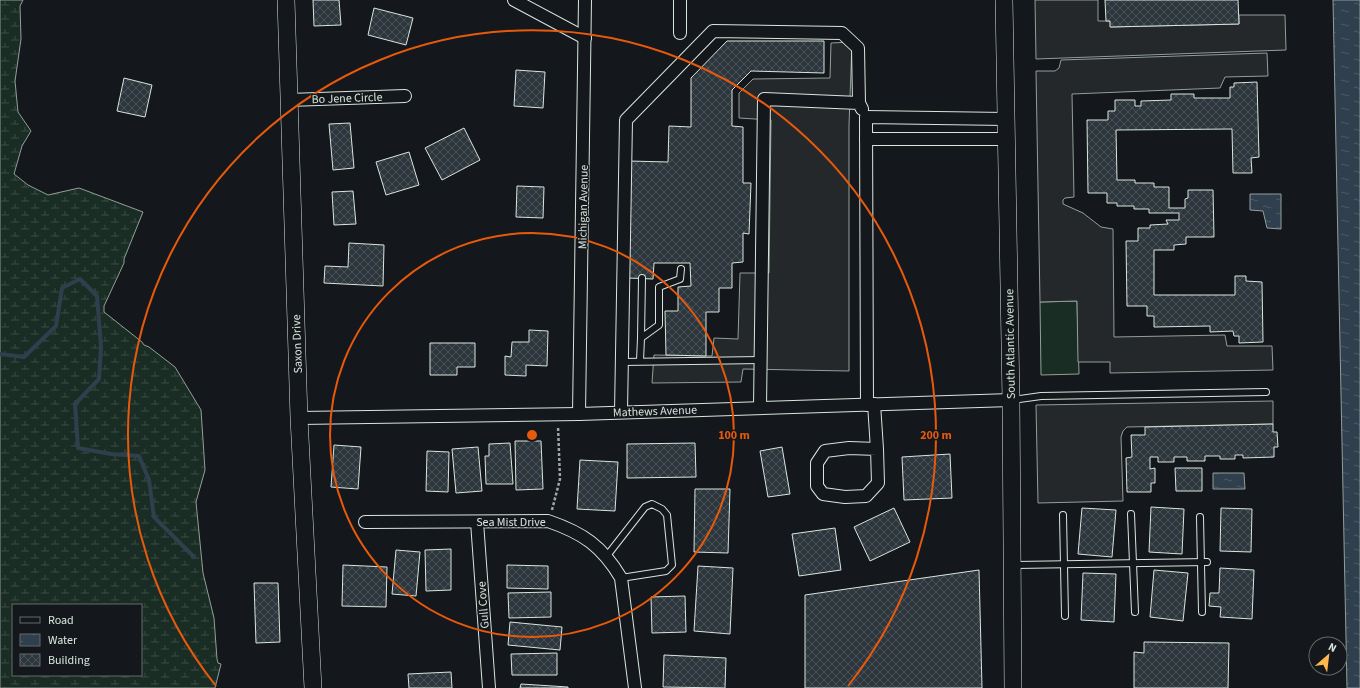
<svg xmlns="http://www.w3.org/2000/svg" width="1360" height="688" viewBox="0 0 1360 688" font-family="'Source Sans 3',sans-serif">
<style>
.wetland{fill:url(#wetland-marsh);stroke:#939e99;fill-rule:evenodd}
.pitch{fill:#1a2d24;stroke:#939e99}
.parking{fill:#24282b;stroke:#939e99}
.water{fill:url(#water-ripples);stroke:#939e99}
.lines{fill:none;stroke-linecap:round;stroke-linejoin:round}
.stream{stroke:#2f3f4d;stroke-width:4}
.building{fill:url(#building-cross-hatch);stroke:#d8e6dc}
.lane-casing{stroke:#d8e6dc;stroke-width:8}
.street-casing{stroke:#d8e6dc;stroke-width:14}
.secondary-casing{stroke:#d8e6dc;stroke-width:18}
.path{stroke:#9da8a2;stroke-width:2.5;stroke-dasharray:3 2;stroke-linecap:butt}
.lane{stroke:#14181c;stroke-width:6}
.street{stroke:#14181c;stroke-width:12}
.secondary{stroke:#14181c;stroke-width:17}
.ring{fill:none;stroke:#e8590c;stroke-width:2}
.labels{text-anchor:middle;stroke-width:3;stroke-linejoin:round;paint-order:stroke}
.street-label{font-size:12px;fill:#d8e6dc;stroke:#14181c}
.centre{fill:#e8590c;stroke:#14181c;stroke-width:2}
.ring-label{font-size:12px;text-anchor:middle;font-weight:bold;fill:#e8590c;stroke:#14181c;stroke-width:3;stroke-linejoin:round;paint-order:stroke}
</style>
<defs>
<pattern id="wetland-marsh" width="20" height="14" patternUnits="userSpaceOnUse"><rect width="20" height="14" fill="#1a2d24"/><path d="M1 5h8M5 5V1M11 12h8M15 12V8" fill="none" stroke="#3b4b43"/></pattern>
<pattern id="water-ripples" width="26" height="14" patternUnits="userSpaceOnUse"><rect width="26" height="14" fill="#2f3f4d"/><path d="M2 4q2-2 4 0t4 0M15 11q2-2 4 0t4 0" fill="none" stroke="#4c5b66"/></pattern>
<pattern id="building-cross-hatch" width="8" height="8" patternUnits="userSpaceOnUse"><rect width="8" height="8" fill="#2c363c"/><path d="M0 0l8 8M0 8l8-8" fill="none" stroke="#4a5358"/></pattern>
</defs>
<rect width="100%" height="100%" fill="#14181c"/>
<!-- wetland -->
<path class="wetland" d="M0,0H23L20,6L21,39L15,81L18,112L31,131L22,146L14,174L28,185L48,195L79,188L143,212L124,259V263L104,306V312L142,342L144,345L149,347L175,367L201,410L205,470L196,502L203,573L214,618L217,659L218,663L221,664L215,688H0ZM13,605H141V675H13Z"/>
<!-- pitch -->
<polygon class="pitch" points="1077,301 1079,374 1041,375 1040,302"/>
<!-- parking -->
<g class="parking">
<polygon points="1035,0 1098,0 1098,21 1110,21 1111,27 1239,24 1239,15 1285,15 1286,50 1036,59"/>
<polygon points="852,42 849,125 849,371 743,369 741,382 652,383 654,355 712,356 714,338 738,339 740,273 769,273 771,120 739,118 739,93 753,79 830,78 831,43"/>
<polygon points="1267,53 1268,76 1225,77 1220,88 1072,94 1074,197 1065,198 1063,200 1063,204 1083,213 1101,227 1113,229 1114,337 1225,335 1227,346 1272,346 1273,370 1110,373 1110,362 1078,362 1077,301 1040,302 1036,71 1055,71 1059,68 1061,60"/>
<polygon points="1273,401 1273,424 1127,427 1123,431 1121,437 1123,501 1038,503 1036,405"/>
</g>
<!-- water -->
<g class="water">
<polygon points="1333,0 1360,0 1360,688 1347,688"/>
<polygon points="1250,194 1281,194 1281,229 1267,228 1263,211 1250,210"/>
<polygon points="1213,473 1244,473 1245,489 1213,489"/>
</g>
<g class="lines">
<!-- stream -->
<polyline class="stream" points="0,354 24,357 56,326 62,288 80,279 97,296 101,347 99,379 75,404 78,448 111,454 139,456 149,480 154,517 194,557"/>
</g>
<!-- building -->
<g class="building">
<polygon points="313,0 339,0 341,25 314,26"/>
<polygon points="1105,0 1238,0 1239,24 1110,27 1110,21 1106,21"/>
<polygon points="374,8 413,18 406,45 368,35"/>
<polygon points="727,41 824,41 824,73 751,71 732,90 732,126 743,127 743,183 751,183 749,234 743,233 743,262 732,263 732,288 719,288 719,312 706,312 706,356 666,355 665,311 678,311 678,287 691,286 690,263 654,263 653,279 628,278 629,161 668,162 669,126 691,127 691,78"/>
<polygon points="516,70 545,72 543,108 514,106"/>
<polygon points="124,78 152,85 145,117 117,111"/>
<polygon points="1257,82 1259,157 1251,158 1252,173 1233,173 1232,129 1116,130 1117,180 1135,180 1135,183 1154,183 1154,187 1169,187 1169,208 1185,208 1185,199 1188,198 1188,190 1213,190 1214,237 1186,237 1186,244 1174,245 1174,250 1154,250 1154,295 1235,295 1235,276 1246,276 1246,281 1262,282 1263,342 1239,343 1239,336 1234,336 1233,331 1210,332 1210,326 1154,327 1154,316 1147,316 1147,306 1127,306 1126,241 1138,241 1138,228 1150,228 1150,225 1168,224 1166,220 1179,220 1179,213 1149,213 1149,209 1134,209 1134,206 1117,206 1117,203 1107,203 1107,193 1088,193 1087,120 1108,120 1108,111 1115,111 1115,100 1135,100 1135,106 1141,106 1141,101 1171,100 1171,94 1194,94 1194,98 1230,98 1230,87 1234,87 1234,83"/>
<polygon points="350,123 354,168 333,170 329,124"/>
<polygon points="464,128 480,160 442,180 425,148"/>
<polygon points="409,152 419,185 386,195 376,162"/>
<polygon points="517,186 544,187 543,218 516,217"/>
<polygon points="353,191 356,224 334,225 332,192"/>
<polygon points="349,243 384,245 383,286 324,283 325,266 348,267"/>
<polygon points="529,330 548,331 547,366 526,365 526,376 505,375 505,356 511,357 512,342 529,342"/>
<polygon points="430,343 475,343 475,367 457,367 457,375 430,375"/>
<polygon points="1273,424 1273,432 1277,432 1278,447 1274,447 1274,457 1243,458 1243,455 1235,455 1235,459 1220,459 1220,456 1205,456 1205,461 1187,461 1187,457 1174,457 1174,462 1158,462 1158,457 1150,457 1150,469 1155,468 1155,483 1151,483 1151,492 1127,492 1126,458 1132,457 1131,435 1145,435 1145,427"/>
<polygon points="515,441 541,441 543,489 516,490"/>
<polygon points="510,443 513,484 486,484 485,456 489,456 489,444"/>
<polygon points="695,443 696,477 627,478 627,444"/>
<polygon points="334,445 361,447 358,489 331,487"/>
<polygon points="478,447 482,491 456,493 452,449"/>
<polygon points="782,447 790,494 768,497 760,451"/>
<polygon points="427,451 449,452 448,492 426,491"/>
<polygon points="950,454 952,498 904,500 902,457"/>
<polygon points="580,460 618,462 615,511 577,509"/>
<polygon points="1175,468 1202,468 1202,491 1176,491"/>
<polygon points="695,489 730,489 728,553 694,552"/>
<polygon points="1151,507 1184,509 1182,554 1149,552"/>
<polygon points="894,508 910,542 870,561 854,527"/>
<polygon points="1082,508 1116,510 1112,557 1078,554"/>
<polygon points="1221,508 1252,509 1251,552 1220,551"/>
<polygon points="835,528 841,570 799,576 792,534"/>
<polygon points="451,549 451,590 426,591 425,550"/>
<polygon points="396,550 420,552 416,596 392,594"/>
<polygon points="343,565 387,567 386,607 342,606"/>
<polygon points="507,565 548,566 548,589 507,588"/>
<polygon points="698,566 733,568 730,634 694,631"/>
<polygon points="1220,568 1254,570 1252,619 1220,617 1221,607 1209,606 1210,593 1219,593"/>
<polygon points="979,570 982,688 805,688 805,595"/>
<polygon points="1154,570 1188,573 1183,621 1150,617"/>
<polygon points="1083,573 1116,574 1114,622 1081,620"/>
<polygon points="254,583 278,583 280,642 256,643"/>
<polygon points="551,592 551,617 509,618 508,593"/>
<polygon points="685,596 686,632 652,633 651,597"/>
<polygon points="510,622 562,627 560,650 508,645"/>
<polygon points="1144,642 1229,643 1228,688 1134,688 1134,652 1144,653"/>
<polygon points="557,653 557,675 512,675 511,654"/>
<polygon points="664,655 726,658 725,688 663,687"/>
<polygon points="451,672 452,688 409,688 408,674"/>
<polygon points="521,684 568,687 568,688 520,688"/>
</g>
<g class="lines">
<!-- lane casing -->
<g class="lane-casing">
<g id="lane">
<polyline points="641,338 642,278"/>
<polyline points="640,361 641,338 659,325 659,287 680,279 681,269"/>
<polyline points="622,362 761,360"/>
<polyline points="1012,400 1041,396 1266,392"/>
<polyline points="1131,514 1135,612"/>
<polyline points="1063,515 1065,616"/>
<polyline points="1200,517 1202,612"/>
<polyline points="606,557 645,507 652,504 662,509 667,515 672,565 666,571 621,578"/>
<polyline points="1014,565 1207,562"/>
</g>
</g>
<!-- street casing -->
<g class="street-casing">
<g id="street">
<polyline points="514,0 585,38"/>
<polyline points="680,0 680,33"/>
<polyline points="289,100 405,96"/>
<polyline points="866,139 1006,139"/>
<polyline points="874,404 877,449 878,483 866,496 845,497 823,494 817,486 817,463 825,451 849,448 877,449"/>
<polyline points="867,405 866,117 1006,119"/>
<polyline points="760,408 764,99 859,103 862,109"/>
<polyline points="621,412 626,120 713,31 842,33 858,48 859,103"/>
<polyline points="579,414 585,0"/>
<polyline points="299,418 579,414 1011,400"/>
<path d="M365,522L548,521C583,533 602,546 621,578L635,688"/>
<polyline points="477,522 489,688"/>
</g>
</g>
<!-- secondary casing -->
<g class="secondary-casing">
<g id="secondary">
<polyline points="286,0 299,418 313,688"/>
<polyline points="1004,0 1011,400 1013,688"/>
</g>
</g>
<!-- path -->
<polyline class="path" points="552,510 560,479 558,426"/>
<!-- lane -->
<use href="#lane" class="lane"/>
<!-- street -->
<use href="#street" class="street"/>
<!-- secondary -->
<use href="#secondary" class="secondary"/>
</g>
<!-- distance rings -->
<g class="ring">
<circle cx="532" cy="435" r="202"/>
<path d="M216 686A404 404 0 1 1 848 686"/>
</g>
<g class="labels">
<!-- street labels -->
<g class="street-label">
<text transform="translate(347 98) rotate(-2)" y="4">Bo Jene Circle</text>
<text transform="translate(583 207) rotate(-89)" y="4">Michigan Avenue</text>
<text transform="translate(297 344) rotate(-92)" y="4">Saxon Drive</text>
<text transform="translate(1010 344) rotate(-91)" y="4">South Atlantic Avenue</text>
<text transform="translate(655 411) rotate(-2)" y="4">Mathews Avenue</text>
<text x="511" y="526">Sea Mist Drive</text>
<text transform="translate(483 605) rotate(-94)" y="4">Gull Cove</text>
</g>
</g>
<circle cx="532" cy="435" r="6" class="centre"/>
<g class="ring-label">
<text x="734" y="439">100 m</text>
<text x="936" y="439">200 m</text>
</g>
<!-- legend -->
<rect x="12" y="604" width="130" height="72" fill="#14181c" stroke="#626a69"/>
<rect x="20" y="617" width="20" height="6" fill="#14181c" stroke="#626a69"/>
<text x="48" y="624" font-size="12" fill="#d8e6dc">Road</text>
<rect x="20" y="634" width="20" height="12" fill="url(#water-ripples)" stroke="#626a69"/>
<text x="48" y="644" font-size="12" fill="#d8e6dc">Water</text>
<rect x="20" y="654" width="20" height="12" fill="url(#building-cross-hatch)" stroke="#626a69"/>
<text x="48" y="664" font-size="12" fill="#d8e6dc">Building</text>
<!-- north arrow -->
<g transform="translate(1328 656) rotate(28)"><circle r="19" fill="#14181c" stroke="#626a69"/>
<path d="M0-3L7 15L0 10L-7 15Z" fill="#ffb74d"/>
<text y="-6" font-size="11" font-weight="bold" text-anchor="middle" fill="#d8e6dc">N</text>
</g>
</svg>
